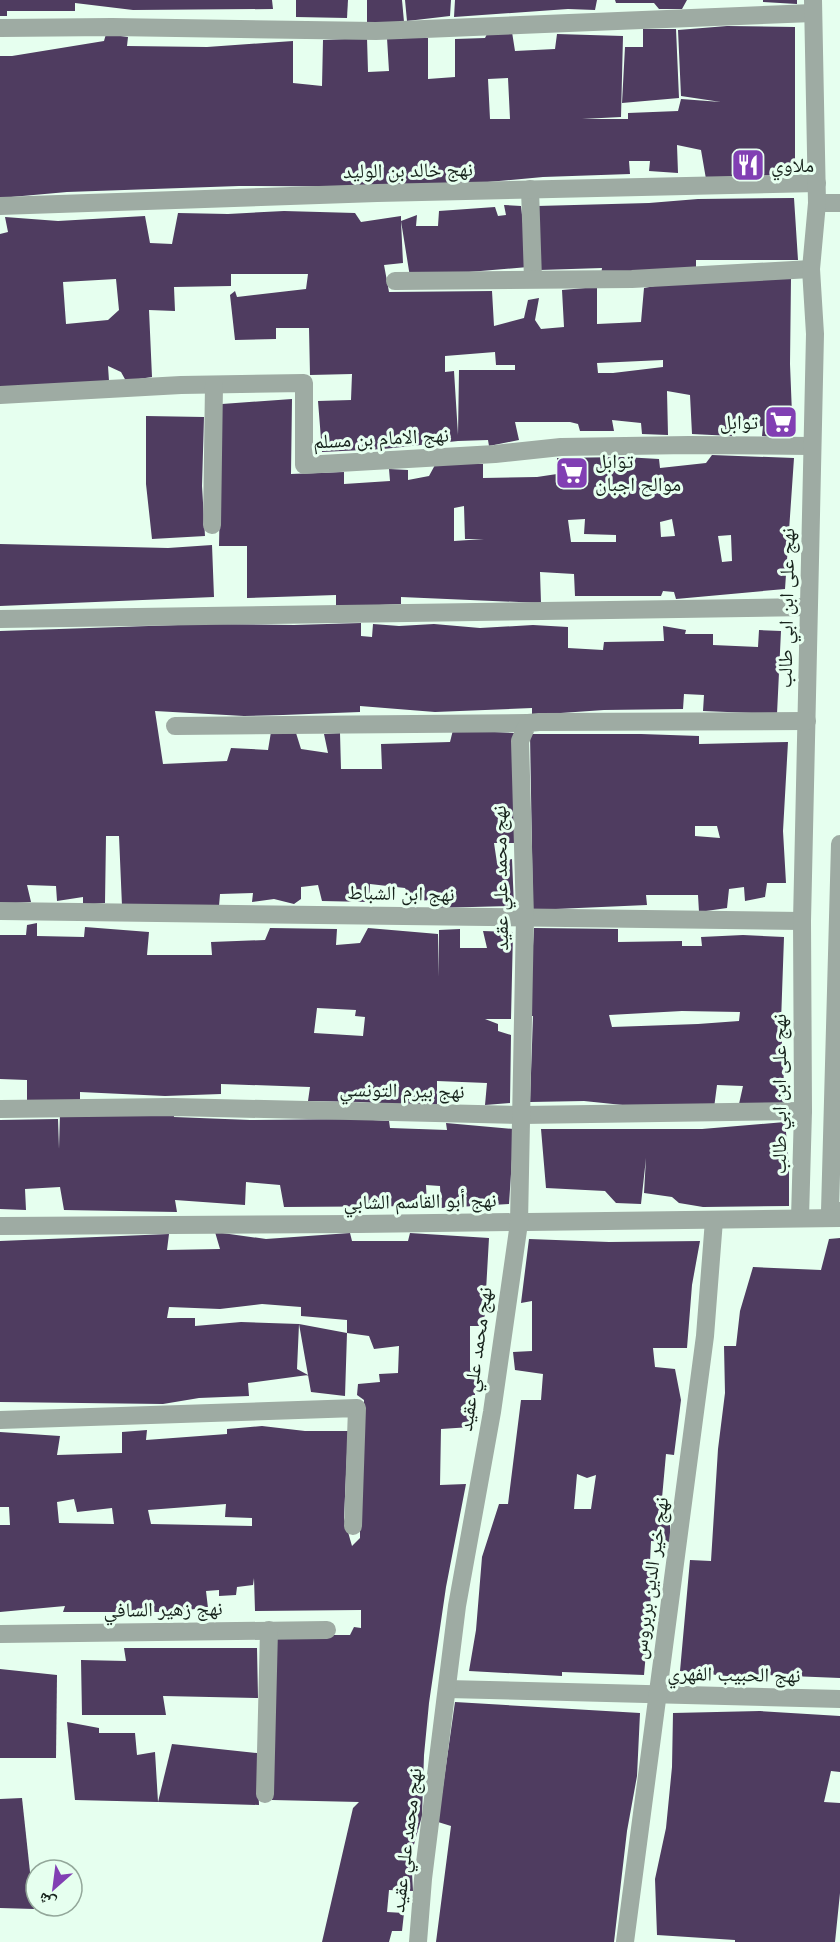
<svg xmlns="http://www.w3.org/2000/svg" width="840" height="1942" viewBox="0 0 840 1942" font-family="Raleway,'Noto Naskh Arabic',sans-serif">
<style>
.building{fill:#4f3c60;fill-rule:evenodd}
.lines{fill:none;stroke-linecap:round;stroke-linejoin:round}
.street{stroke:#9eaba3;stroke-width:18}
.labels{text-anchor:middle;stroke-width:6;stroke-linejoin:round;paint-order:stroke}
.poi-label{font-size:20px;fill:#16221b;stroke:#e6ffef;text-anchor:start}
.street-label{font-size:20px;fill:#16221b;stroke:#e6ffef}
</style>
<rect width="100%" height="100%" fill="#e6ffef"/>
<!-- building -->
<g class="building">
<polygon points="0,0 272,0 273,9 133,10 75,3 75,11 7,11 7,16 0,16"/>
<polygon points="296,0 348,0 347,18 296,17"/>
<polygon points="367,0 402,0 404,22 367,22"/>
<polygon points="405,0 451,0 450,16 407,21"/>
<polygon points="455,0 597,0 595,10 568,9 454,17"/>
<polygon points="615,0 687,0 682,9 659,9 654,3 616,3"/>
<polygon points="763,0 797,0 797,4 763,2"/>
<path d="M727,26L795,27V174L706,179L701,150L677,145L678,173L649,171L650,161H629L630,174L543,177L432,187L239,186L67,192L0,198V56H12L104,41L106,34L128,37L127,46L207,47L293,41V83L322,86L323,40L367,38L368,72L389,71L387,38H428V79L455,77V39L485,38L487,34L512,32L515,51L555,49L557,34L623,36L621,117L582,119H628V113L678,111L681,99L721,102L681,96L678,30ZM508,78L510,119H490L488,79Z"/>
<polygon points="643,29 676,29 679,98 622,103 625,47 643,47"/>
<polygon points="794,198 798,260 696,260 696,268 601,275 602,268 540,270 537,206 649,203 698,199"/>
<path d="M504,205L521,206L528,267L410,277L401,221L403,263L384,265L389,292L492,291L494,326L524,318L528,300L539,298L535,320L541,329L564,327L562,290L597,287V324L641,322L644,288L660,285L791,278L790,364L793,439L762,436L763,426L732,430V436L692,434L690,395L667,391L668,435L642,434L641,423L612,420L614,431H580L578,424L570,422H515L519,440L489,446L488,440L458,441L383,449L322,452L318,401L351,400L352,374L310,375L309,328H276V339L235,340L230,295L235,291L237,297L306,289L308,274H231V286L174,287L175,311L149,310L152,377L126,381L121,372L108,366L109,381L0,388V234L8,232L5,217L58,221L145,216L150,243L172,244L178,213L228,214L284,211L355,213L361,222L401,216V221L417,215L416,226H438L439,211L495,207L498,216L506,215ZM116,279L119,310L108,320L66,324L63,282ZM495,352L496,365H515V370H459L458,435L454,371L445,372V356ZM663,360V367L613,373H598L597,363Z"/>
<path d="M292,399L291,474L344,472V484L390,481L389,469L408,470V480L429,476L435,465L452,464H483V478L537,477L557,474V458L624,457L659,459L660,468L706,463L712,455L794,458L785,589L676,599L674,592L663,591L661,596H575L574,574L540,572L541,603L401,597V604L336,607V595L247,598V546H219L222,404ZM464,506L465,539H484L454,541V508ZM585,519L584,534L616,535V542H571L568,520ZM672,519L675,536L661,537L660,522ZM731,535L732,561L722,562L718,536Z"/>
<polygon points="146,416 204,417 202,486 205,536 152,539 146,484"/>
<polygon points="0,544 168,548 212,545 214,597 0,606"/>
<polygon points="361,623 361,636 372,637 373,624 399,626 434,624 480,628 533,625 568,627 568,648 603,650 604,642 664,641 663,626 686,630 685,634 713,634 713,645 758,647 759,630 781,631 777,714 703,711 704,695 684,694 683,709 604,710 532,715 532,708 435,712 360,706 360,712 283,715 244,716 155,711 163,764 227,761 231,748 268,750 271,732 296,733 301,749 328,753 324,734 340,733 341,769 382,769 381,744 450,742 453,730 514,733 515,788 514,843 494,843 497,863 512,859 514,906 434,908 433,900 412,901 405,888 370,884 369,902 322,901 318,885 301,887 301,899 294,904 274,899 252,902 253,893 220,894 219,906 122,906 119,836 106,836 105,903 83,905 83,897 57,901 56,886 27,885 31,902 0,904 0,631 208,624 294,625"/>
<path d="M530,734H641L699,736V744L788,742L783,831L786,883H767L765,897L745,901L744,887L729,889L727,908L699,912L698,895H646L647,905L533,910ZM695,826H717L720,838L695,836Z"/>
<path d="M37,923V936L84,937L85,927L149,932L147,955H212L211,942L265,940L270,928L337,929L336,945L360,943L368,928L438,934L439,977V930L460,929V948H487L483,931L513,932L511,1019H485L498,1024V1031L511,1035L510,1103L485,1105L487,1083L437,1081V1107L360,1102L308,1101L310,1087L221,1084V1094L165,1096L80,1092V1100L27,1103V1080L0,1079V935H26L27,925ZM317,1008L356,1010L355,1016L365,1017L363,1036L314,1033Z"/>
<path d="M534,928L618,929V942L682,941V946H702L701,937L743,935L784,937L781,1022L785,1105L739,1104L743,1086L717,1085L714,1108L642,1107L584,1101L530,1102L533,1016H529ZM682,1011L740,1012L739,1021L698,1024L612,1027L609,1015Z"/>
<polygon points="173,1108 174,1117 250,1120 357,1119 389,1121 390,1128 447,1130 446,1123 514,1129 509,1204 441,1208 440,1186 426,1185 427,1206 284,1207 280,1185 246,1182 245,1205 175,1200 177,1212 64,1210 60,1187 25,1189 26,1210 0,1209 0,1120 58,1119 59,1149 60,1113"/>
<polygon points="785,1122 789,1164 789,1206 703,1207 679,1203 672,1197 644,1193 646,1158 641,1204 616,1203 605,1191 546,1188 541,1129 702,1129"/>
<path d="M215,1232L266,1239L350,1233L352,1241H408L410,1233L489,1238L484,1326H470V1371L478,1370L471,1427L441,1429L440,1485L466,1484L446,1587L429,1703L424,1755L422,1816L411,1855L413,1891L389,1890L387,1912L404,1913L402,1931H392L389,1942H322L353,1808L359,1802L272,1800L274,1732V1635H350L354,1627L361,1628V1610L255,1611L254,1578L253,1585L237,1587L236,1595L219,1596V1590L206,1591L208,1608L160,1612H63L65,1606L0,1612V1525H10L9,1507H0V1432L60,1436L57,1455L122,1453V1432L147,1430L146,1440L227,1434V1429L262,1426L305,1431H348L344,1518L352,1546L360,1538V1491L364,1400L357,1395L358,1384L380,1382L379,1374L398,1373L399,1346L374,1349L369,1336L347,1333L345,1396L311,1392L299,1324L297,1369L308,1375L248,1383L249,1396L199,1398L163,1404L0,1402V1241L169,1234L167,1250L220,1249ZM262,1304L301,1307V1316L347,1320V1333L299,1324L241,1322L195,1326V1318H167L169,1307L220,1309ZM74,1499L77,1512L112,1508L114,1524L59,1523L57,1502ZM226,1504L225,1517L252,1518V1526L151,1524L148,1510Z"/>
<polygon points="840,1238 840,1678 766,1675 765,1680 680,1671 690,1560 711,1561 718,1449 725,1393 724,1346 736,1346 740,1311 753,1267 821,1270 829,1239"/>
<path d="M529,1239L609,1242L700,1241L692,1285L687,1348H653L655,1367L675,1369L681,1400L674,1455L666,1454L661,1509H669L671,1542L651,1541L650,1562H654L644,1675L562,1672V1676L469,1671L476,1630L482,1557L499,1504H508L521,1400H541L543,1374L515,1370L513,1352L532,1351V1301L521,1303ZM577,1474L587,1478L596,1475L591,1509H574Z"/>
<polygon points="124,1648 257,1648 258,1698 163,1696 166,1715 82,1715 81,1660 126,1661"/>
<polygon points="0,1669 57,1675 56,1758 0,1758"/>
<polygon points="455,1702 640,1713 637,1776 627,1831 614,1942 436,1942 451,1826 438,1822"/>
<polygon points="760,1711 840,1716 840,1772 831,1771 824,1802 840,1803 840,1893 835,1942 735,1942 735,1940 657,1935 655,1879 666,1828 672,1767 673,1713"/>
<polygon points="67,1722 99,1728 99,1733 135,1733 137,1755 155,1752 158,1802 75,1800"/>
<polygon points="172,1744 257,1753 259,1805 158,1802"/>
<polygon points="22,1798 34,1909 0,1908 0,1799"/>
</g>
<g class="lines">
<!-- street -->
<g class="street">
<polyline points="0,28 112,27 376,31 813,13"/>
<polyline points="530,189 533,279"/>
<polyline points="817,203 840,203"/>
<polyline points="0,206 377,193 817,183"/>
<polyline points="395,281 632,279 811,269"/>
<polyline points="0,395 181,385 304,383 304,465 495,454 561,447 689,445 811,446"/>
<polyline points="212,525 214,385"/>
<polyline points="0,619 808,607"/>
<polyline points="175,726 528,723"/>
<polyline points="840,844 830,1211 840,1211"/>
<polyline points="0,911 802,921"/>
<polyline points="0,1109 173,1107 522,1115 803,1111"/>
<polyline points="800,1218 803,1111 802,921 815,334 811,269 817,203 813,0"/>
<polyline points="0,1226 358,1224 840,1218"/>
<polyline points="0,1420 357,1408 353,1526"/>
<polyline points="0,1634 327,1630"/>
<polyline points="447,1689 840,1699"/>
<polyline points="265,1794 269,1630"/>
<polyline points="418,1942 423,1879 457,1606 492,1412 519,1223 525,917 520,741 528,723 539,722 807,721"/>
<polyline points="625,1942 705,1336 714,1220"/>
</g>
</g>
<!-- icons -->
<defs>
<g id="restaurant-square" transform="scale(1.725)"><rect x="-9" y="-9" width="18" height="18" rx="4" fill="#813fb3" stroke="#e6ffef"/><path d="M-5-6h1v4h1v-4h1v4h1v-4h1v5L-1.5 .5V6h-2V.5L-5-1ZM5-6V6H3V1.5H1.5Q1.5-4 5-6Z" fill="#fff"/></g>
<g id="supermarket-square" transform="scale(1.725)"><rect x="-9" y="-9" width="18" height="18" rx="4" fill="#813fb3" stroke="#e6ffef"/><path d="M-6-5.5h2.5l.6 2H6L4.5 2H-2.5L-4.4-4H-6ZM-1.5 3.2a1.3 1.3 0 1 0 .1 0ZM3 3.2a1.3 1.3 0 1 0 .1 0Z" fill="#fff"/></g>
</defs>
<g fill-rule="evenodd">
<use href="#restaurant-square" x="748" y="165"/>
<use href="#supermarket-square" x="781" y="422"/>
<use href="#supermarket-square" x="572" y="473"/>
</g>
<g class="labels">
<!-- poi labels -->
<g class="poi-label">
<text x="771" y="172">ملاوي</text>
<text x="758" y="429" text-anchor="end">توابل</text>
<text x="595" y="468">توابل<tspan x="595" dy="23">موالح اجبان</tspan></text>
</g>
<!-- street labels -->
<g class="street-label">
<text transform="translate(408 170) rotate(-1)" y="7">نهج خالد بن الوليد</text>
<text transform="translate(381 438) rotate(-3)" y="7">نهج الامام بن مسلم</text>
<text transform="translate(786 608) rotate(-89)" y="7">نهج على ابن ابي طالب</text>
<text transform="translate(500 878) rotate(-91)" y="7">نهج محمد علي عقيد</text>
<text transform="translate(401 893) rotate(1)" y="7">نهج ابن الشباط</text>
<text transform="translate(402 1090) rotate(1)" y="7">نهج بيرم التونسي</text>
<text transform="translate(779 1094) rotate(-90)" y="7">نهج على ابن ابي طالب</text>
<text transform="translate(420 1201) rotate(-1)" y="7">نهج أبو القاسم الشابي</text>
<text transform="translate(475 1359) rotate(-82)" y="7">نهج محمد علي عقيد</text>
<text transform="translate(650 1578) rotate(-82)" y="7">نهج خير الدين بربروس</text>
<text transform="translate(163 1609) rotate(-1)" y="7">نهج زهير السافي</text>
<text transform="translate(734 1674) rotate(1)" y="7">نهج الحبيب الفهري</text>
<text transform="translate(406 1840) rotate(-83)" y="7">نهج محمد علي عقيد</text>
</g>
</g>
<!-- north arrow -->
<g transform="translate(54 1888) rotate(208)"><circle r="28" fill="#e6ffef" stroke="#93a79a" stroke-width="1.5"/>
<path d="M0-4.5L10 22L0 15L-10 22Z" fill="#813fb3"/>
<text y="-9" font-size="16" font-weight="bold" text-anchor="middle" fill="#16221b">ش</text>
</g>
</svg>
